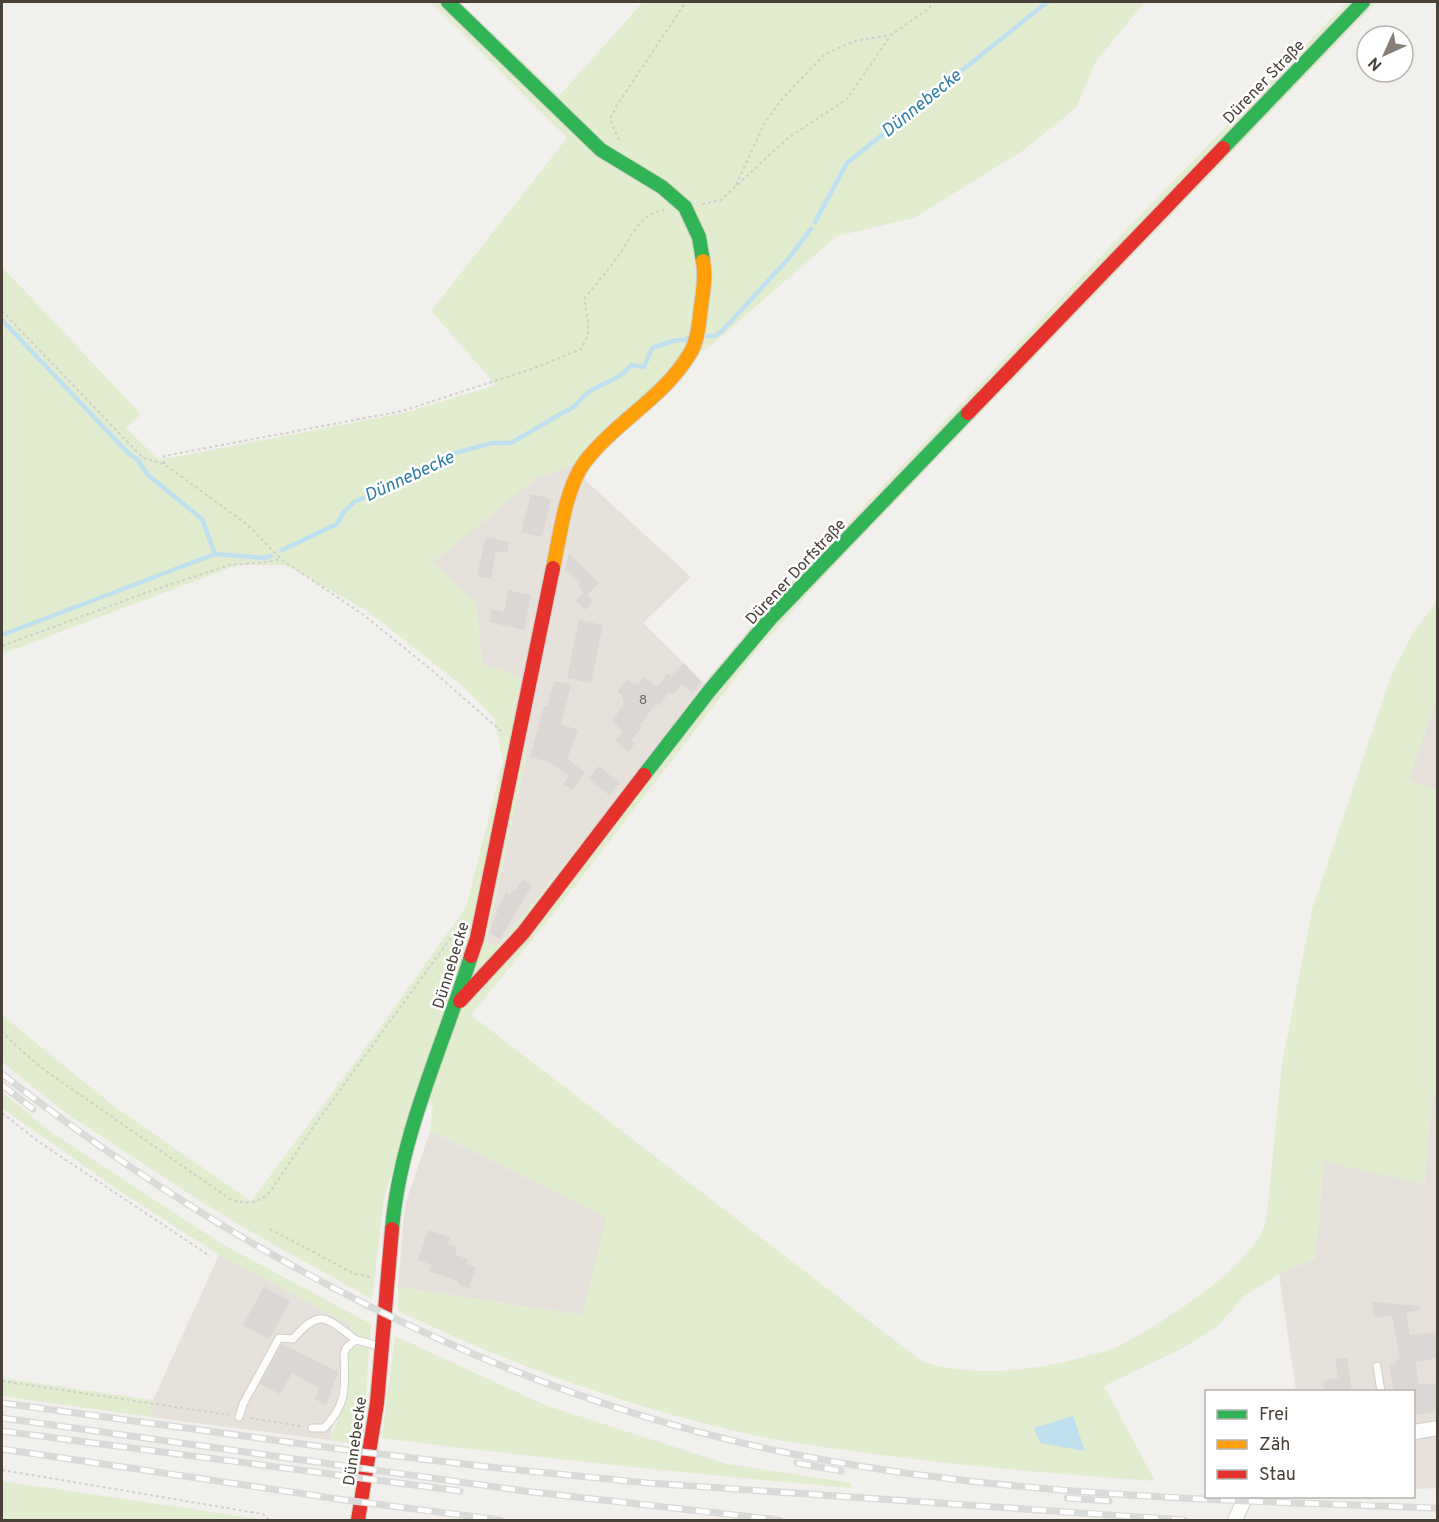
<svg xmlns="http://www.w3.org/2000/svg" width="1439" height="1522" viewBox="0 0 1439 1522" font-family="Overpass,sans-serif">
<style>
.residential{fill:#e6e1da}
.green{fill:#e2ecce}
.water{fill:#bfe0ee}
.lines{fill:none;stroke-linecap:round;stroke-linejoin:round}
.stream{stroke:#bfe0ee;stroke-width:4.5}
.building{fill:#dad7d4}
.lane-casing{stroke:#d0ceca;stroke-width:9}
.street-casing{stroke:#d0ceca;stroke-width:16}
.fast-casing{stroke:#d1ccc4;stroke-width:16}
.slow-casing{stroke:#d1ccc4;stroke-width:16}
.jam-casing{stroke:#d1ccc4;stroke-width:16}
.path{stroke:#d2d0cb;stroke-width:2;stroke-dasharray:3 3;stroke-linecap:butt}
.lane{stroke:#fdfdfc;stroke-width:7}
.street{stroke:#fdfdfc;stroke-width:14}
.fast{stroke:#30b455;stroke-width:14}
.slow{stroke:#ff9f0a;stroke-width:14}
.jam{stroke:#e5322d;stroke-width:14}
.rail-casing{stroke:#dadad9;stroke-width:7}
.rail{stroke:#fff;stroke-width:4.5;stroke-dasharray:14;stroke-linecap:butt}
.labels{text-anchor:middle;stroke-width:5;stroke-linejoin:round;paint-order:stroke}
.number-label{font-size:14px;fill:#6f6860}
.street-label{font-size:16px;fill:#494138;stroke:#fff}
.water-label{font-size:18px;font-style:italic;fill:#2f7da4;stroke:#fff}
</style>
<rect width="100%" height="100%" fill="#f2f0ed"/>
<!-- residential -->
<g class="residential">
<polygon points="576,463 583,478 691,577 643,623 704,683 623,792 498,946 486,941 526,758 525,735 512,717 521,679 482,663 476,603 433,562 535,479"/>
<polygon points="1437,697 1437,790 1408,781"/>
<polygon points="1433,1093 1437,1094 1437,1488 1414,1489 1414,1392 1296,1391 1279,1274 1315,1259 1324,1161 1424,1184"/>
<polygon points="430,1131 607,1217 582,1315 398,1287 405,1205"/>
<polygon points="219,1255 351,1325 330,1440 151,1417 153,1400"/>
</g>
<!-- green -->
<g class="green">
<path d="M431,2H460L559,96L643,2H1145L1096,61L1076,108L1021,152L914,218L837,236L708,348L678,363L576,463L535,479L434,562L476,603L482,663L521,678L512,717L525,735L526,758L486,940L498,946L623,792L704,683L766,609L1146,209L1347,2H1377L844,555L758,649L551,917L471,1015L923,1362C978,1378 1037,1371 1090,1355C1099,1353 1108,1351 1116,1347C1140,1336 1162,1321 1183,1307C1207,1290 1234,1271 1252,1247C1258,1240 1262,1231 1266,1223L1282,1063L1313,906L1392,673L1413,633L1437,601V697L1408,781L1438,790V1094L1433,1093L1424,1184L1324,1162L1315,1259L1279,1274L1244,1296L1217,1327L1181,1349L1104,1386L1155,1481C1066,1475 977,1467 889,1456C845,1450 801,1445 758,1436C637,1410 510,1365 398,1311V1287L582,1315L606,1217L430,1131L433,1109L422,1078L384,1198L372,1299L253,1233L202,1202L67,1114L2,1062V1015L115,1107L251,1201L362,1053L466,907L503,761L494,718L460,684L366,610L285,565H237L2,654V267L141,414L126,428L159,460L404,413L496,385L431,311L567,138Z"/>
<polygon points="2,1092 52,1133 224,1245 371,1324 370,1340 358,1337 350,1331 351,1325 219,1255 120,1191 2,1108"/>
<path d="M395,1336L545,1405L727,1464L851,1483V1488C694,1474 538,1458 382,1438Z"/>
<polygon points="360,1345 369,1346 363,1445 330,1440 346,1399 349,1354 352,1348"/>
<polygon points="2,1378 153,1400 151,1417 2,1396"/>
<polygon points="2,1481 260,1519 260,1520 2,1520"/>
</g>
<!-- water -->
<polygon class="water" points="1073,1416 1085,1451 1040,1443 1034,1428"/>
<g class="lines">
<!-- stream -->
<g class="stream">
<polyline points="815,222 847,163 1047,2"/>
<polyline points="2,320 127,452 138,460 148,475 202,519 215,554"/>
<polyline points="708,336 715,336 723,330 788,259 811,229"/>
<path d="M282,550L337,524L343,513L354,502L412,477L444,456L492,443H511L564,412C575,409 578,401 586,394C600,383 621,380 631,365L644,367L652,348C665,344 673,339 687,340L688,337"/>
<polyline points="2,635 215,554 264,558 271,556"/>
</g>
</g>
<!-- building -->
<g class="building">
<polygon points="531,494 551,499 542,537 521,532"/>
<polygon points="486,537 509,542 507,553 496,551 491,579 477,576"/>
<polygon points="569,554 599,583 587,595 593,601 585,610 576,601 584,592 585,593 578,586 581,583 565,569"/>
<polygon points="508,590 531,595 524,630 489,622 492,609 504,612"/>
<polygon points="579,620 603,625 591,683 567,678"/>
<polygon points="684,663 701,682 692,693 682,684 673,695 669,692 659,706 656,704 640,725 642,727 631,740 635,743 628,752 615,741 623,731 612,721 624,704 622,695 617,692 627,679 635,685 637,682 639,684 644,677 657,687 668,673 671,676"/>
<polygon points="554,681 571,685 561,724 578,730 567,759 585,772 572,790 563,784 569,776 549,762 530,757 544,706 547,707"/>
<polygon points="599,766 619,783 609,795 589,779"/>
<polygon points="522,879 532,885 500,939 490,933 493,921 498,912 496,911 506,892 510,895 514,888 516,890"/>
<polygon points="428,1230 450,1237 448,1244 457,1248 455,1255 468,1259 467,1264 476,1267 469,1288 458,1284 458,1281 429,1271 432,1265 418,1260"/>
<polygon points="264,1287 290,1301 269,1339 243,1325"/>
<polygon points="1372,1302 1420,1306 1420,1310 1406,1313 1410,1335 1437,1332 1437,1358 1415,1362 1419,1385 1437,1383 1437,1412 1413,1415 1413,1392 1394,1392 1389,1365 1396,1364 1395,1360 1400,1359 1392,1315 1375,1318"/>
<polygon points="282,1344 338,1372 326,1405 315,1399 320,1388 292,1373 280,1394 260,1384"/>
<polygon points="1347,1358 1352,1392 1325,1392 1323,1381 1338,1378 1335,1359"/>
</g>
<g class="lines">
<!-- lane casing -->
<g class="lane-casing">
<g id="lane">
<polyline points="1377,1366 1381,1392"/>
<path d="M239,1417L243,1404L279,1338L293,1339C320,1307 327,1318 356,1340"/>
<path d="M312,1428H324C348,1404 345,1386 344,1354L346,1348L356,1340L379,1346"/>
</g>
</g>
<!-- street casing -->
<g class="street-casing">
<g id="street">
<polyline points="1414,1432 1438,1428"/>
<polyline points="1235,1520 1246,1496"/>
</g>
</g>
<!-- fast casing -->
<g class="fast-casing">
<g id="fast">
<polyline points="448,2 601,150 662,187 685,207 699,237 703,261"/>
<polyline points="1223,148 1363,2"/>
<polyline points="644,775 710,690 770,619 968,413"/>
<path d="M392,1229C400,1135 443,1046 471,956"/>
</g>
</g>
<!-- slow casing -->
<g class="slow-casing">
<path id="slow" d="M553,568C560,536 565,490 584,463C614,423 663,398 689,355C698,342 699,322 701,307C703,292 706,276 703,261"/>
</g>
<!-- jam casing -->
<g class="jam-casing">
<g id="jam">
<polyline points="968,413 1223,148"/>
<polyline points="471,956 477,938 553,568"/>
<polyline points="460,1001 523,933 644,775"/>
<polyline points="358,1520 377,1403 392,1229"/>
</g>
</g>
<!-- path -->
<g class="path">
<polyline points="619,140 610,119 617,105 686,2"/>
<polyline points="736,185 764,124 782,99 825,54 855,41 890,35"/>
<polyline points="702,204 721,200 788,138 847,99 891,35 928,9 935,2"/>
<polyline points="2,311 143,458 164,464 248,525 281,559 365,616 434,672 501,731"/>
<path d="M164,464V456L402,411L532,369L581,349L588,335V321L584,299C595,285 608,271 619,255C631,238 639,214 664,210"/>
<polyline points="2,646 145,593 229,565 268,562 281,559"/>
<path d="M2,1031L12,1042L43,1069L230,1199C247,1205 257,1204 270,1192L316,1123L453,935L461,929"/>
<polyline points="2,1113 39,1142 210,1256"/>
<polyline points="270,1229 353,1273 370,1277"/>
<polyline points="2,1381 229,1415"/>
<polyline points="250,1418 301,1426"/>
<polyline points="2,1470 263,1514 269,1520"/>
</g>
<!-- lane -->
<use href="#lane" class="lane"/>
<!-- street -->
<use href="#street" class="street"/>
<!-- fast -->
<use href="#fast" class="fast"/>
<!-- slow -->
<use href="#slow" class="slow"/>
<!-- jam -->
<use href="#jam" class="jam"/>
<!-- rail casing -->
<g class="rail-casing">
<g id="rail">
<path d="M2,1074C229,1250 495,1391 778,1451C994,1496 1218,1500 1438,1508"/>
<polyline points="2,1085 33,1109"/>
<polyline points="2,1403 354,1451 498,1468 648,1483 1184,1520"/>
<polyline points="2,1418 532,1492 779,1520"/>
<polyline points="2,1431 460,1491"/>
<polyline points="2,1449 345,1500 500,1520"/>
<polyline points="797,1463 841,1471"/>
<polyline points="1067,1498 1109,1501"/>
</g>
</g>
<!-- rail -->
<use href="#rail" class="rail"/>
</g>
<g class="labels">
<!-- number labels -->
<g class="number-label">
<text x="643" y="704">8</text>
</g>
<!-- street labels -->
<g class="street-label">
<text transform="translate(1263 81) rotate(-46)" y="6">Dürener Straße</text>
<text transform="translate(795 571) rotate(-47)" y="6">Dürener Dorfstraße</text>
<text transform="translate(450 965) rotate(-73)" y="6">Dünnebecke</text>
<text transform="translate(354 1441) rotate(-82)" y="6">Dünnebecke</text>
</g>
<!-- water labels -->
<g class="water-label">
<text transform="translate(921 103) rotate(-39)" y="6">Dünnebecke</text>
<text transform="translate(409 476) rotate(-25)" y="6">Dünnebecke</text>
</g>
</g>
<!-- border -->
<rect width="1439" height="1522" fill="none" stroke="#494138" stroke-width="6"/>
<!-- legend -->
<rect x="1205" y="1390" width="210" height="108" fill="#ffffff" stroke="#b6b3af" stroke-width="1.5"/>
<rect x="1217" y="1410" width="30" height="9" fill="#30b455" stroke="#b6b3af" stroke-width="1.5"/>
<text x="1259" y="1420" font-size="18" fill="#494138">Frei</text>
<rect x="1217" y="1440" width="30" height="9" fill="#ff9f0a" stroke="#b6b3af" stroke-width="1.5"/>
<text x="1259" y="1450" font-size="18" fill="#494138">Zäh</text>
<rect x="1217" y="1470" width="30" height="9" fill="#e5322d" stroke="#b6b3af" stroke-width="1.5"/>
<text x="1259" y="1480" font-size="18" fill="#494138">Stau</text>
<!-- north arrow -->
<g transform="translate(1385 54) rotate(225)"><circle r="28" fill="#ffffff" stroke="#b6b3af" stroke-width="1.5"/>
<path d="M0-4.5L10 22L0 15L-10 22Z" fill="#847e77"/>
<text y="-9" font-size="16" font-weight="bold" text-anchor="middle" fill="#494138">N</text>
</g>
</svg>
